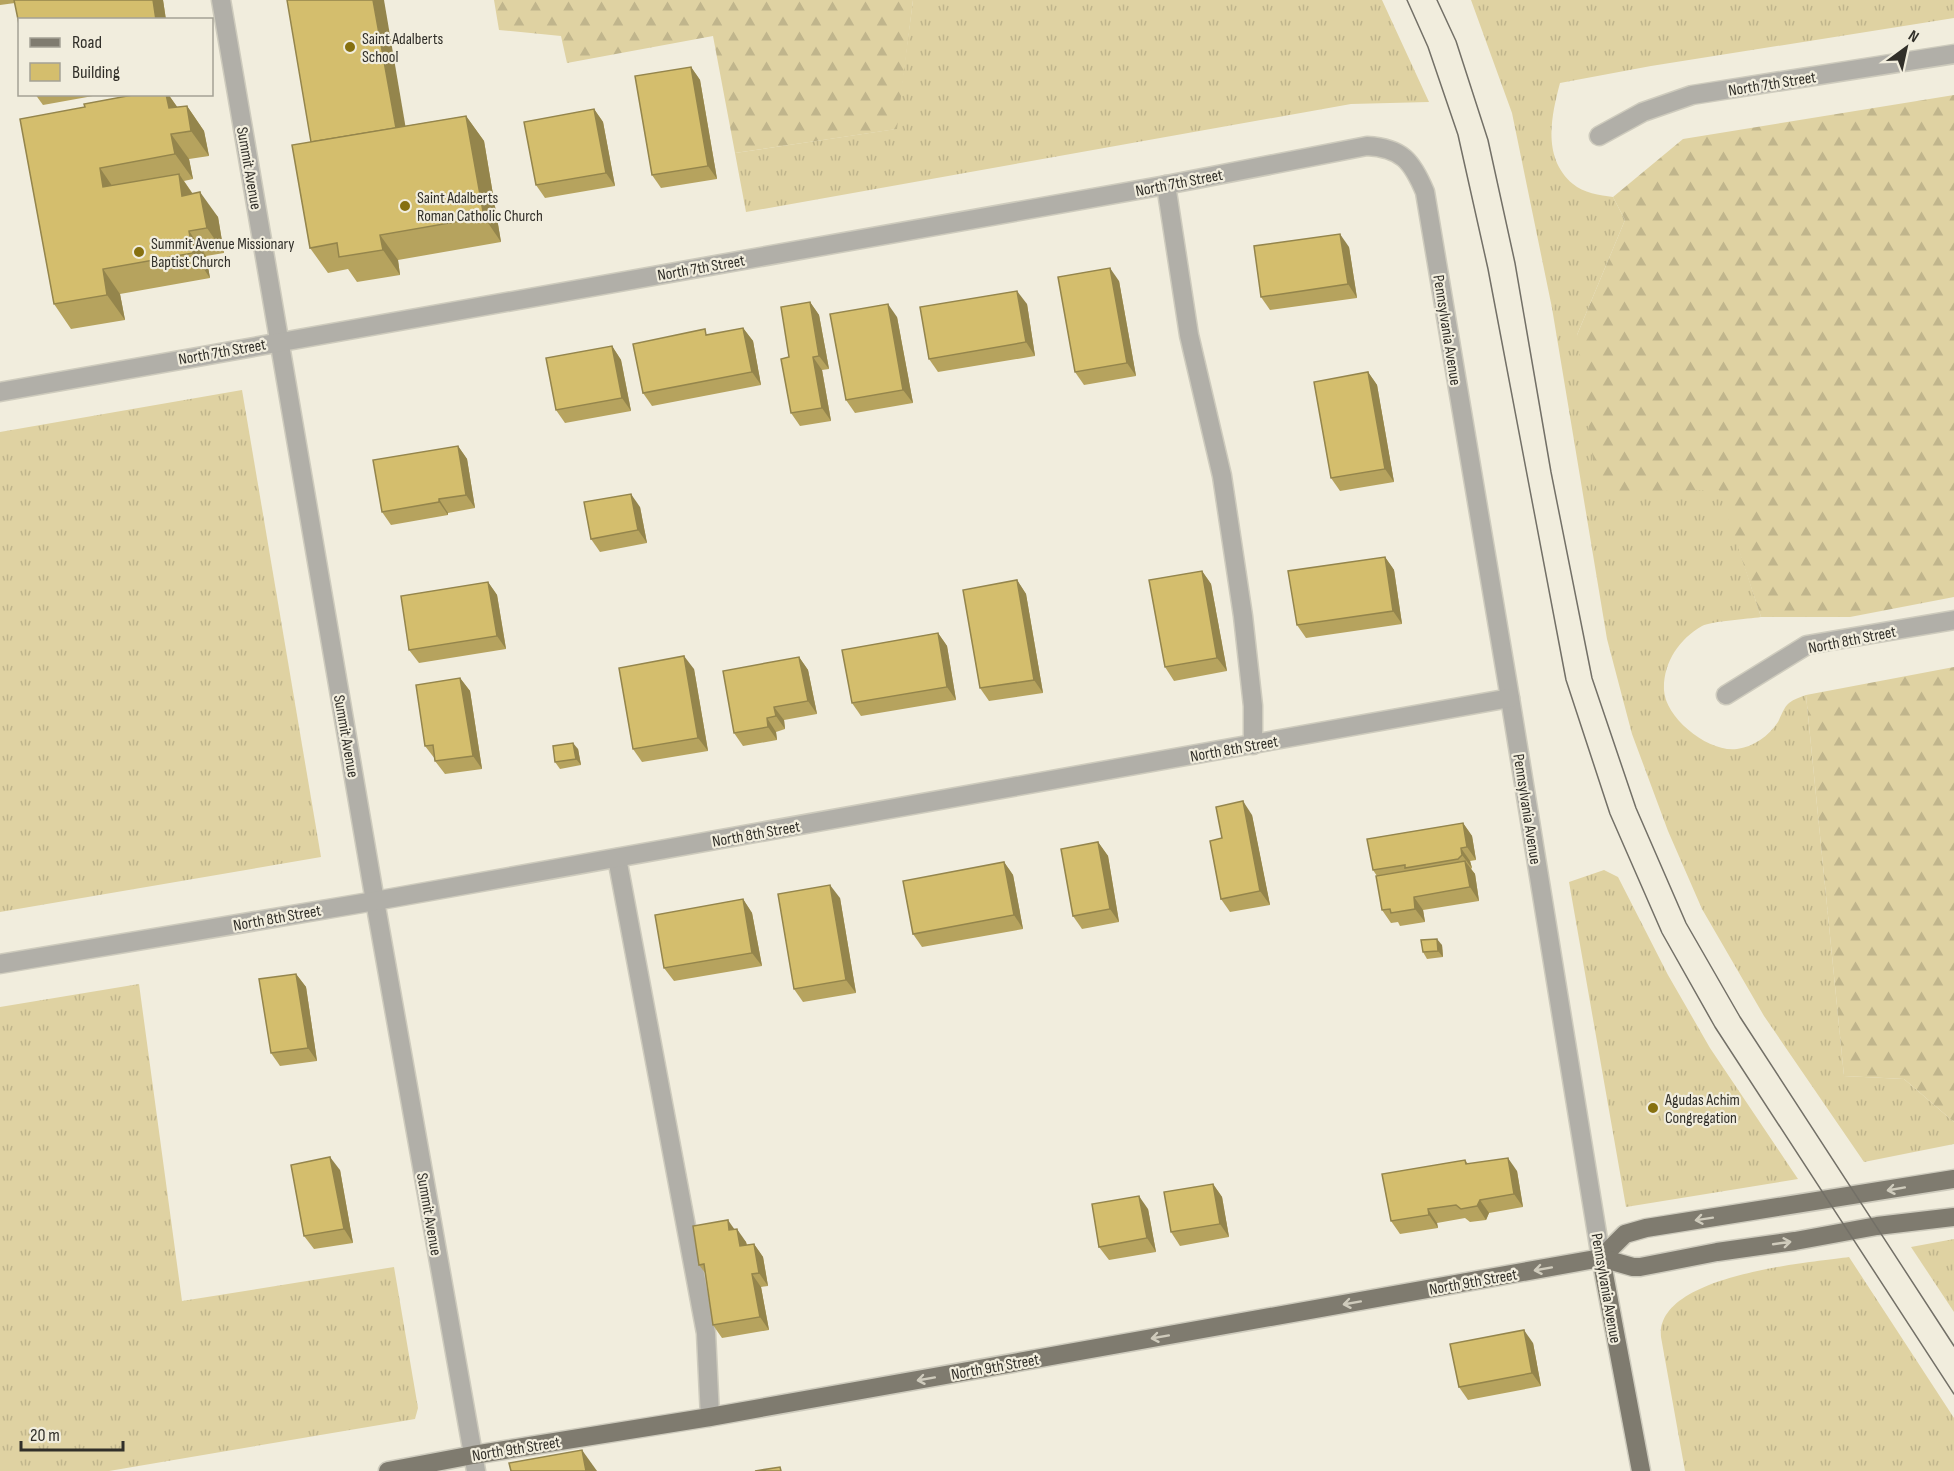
<svg xmlns="http://www.w3.org/2000/svg" width="1954" height="1471" viewBox="0 0 1954 1471" font-family="'Sofia Sans Condensed',sans-serif">
<style>
.grass{fill:url(#grass-tufts)}
.forest{fill:url(#forest-firs)}
.lines{fill:none;stroke-linecap:round;stroke-linejoin:round}
.minor-casing{stroke:#cecbbd;stroke-width:21}
.major-casing{stroke:#cecbbd;stroke-width:21}
.minor{stroke:#b1afa8;stroke-width:18}
.major{stroke:#7f7b6f;stroke-width:18}
.tram{stroke:#737067;stroke-width:1.5}
.wall{fill:#b6a35e}
.shaded-wall{fill:#94854c}
.building{fill:#d4be6d;stroke:#94854c;stroke-width:1.5}
.oneway{stroke:#cfcbbc}
.poi-dot{fill:#867010;stroke:#f1eddd;stroke-width:2}
.labels{text-anchor:middle;stroke-width:4.5;stroke-linejoin:round;paint-order:stroke}
.poi-label{font-size:16px;fill:#312f29;stroke:#f1eddd;text-anchor:start}
.street-label{font-size:16px;fill:#312f29;stroke:#f1eddd}
</style>
<defs>
<pattern id="grass-tufts" width="24" height="20" patternUnits="userSpaceOnUse" patternTransform="scale(1.5)"><rect width="24" height="20" fill="#dfd2a2"/><path d="M3 7l-1-3M5 7V3M7 7l1-3M15 17l-1-3M17 17v-4M19 17l1-3" fill="none" stroke="#c0b58c"/></pattern>
<pattern id="forest-firs" width="22" height="20" patternUnits="userSpaceOnUse" patternTransform="scale(1.5)"><rect width="22" height="20" fill="#dfd2a2"/><path d="M5 1l3.5 6h-7zM16 11l3.5 6h-7z" fill="#c0b58c"/></pattern>
</defs>
<rect width="100%" height="100%" fill="#f1eddd"/>
<!-- grass -->
<g class="grass">
<polygon points="913,0 1382,0 1429,102 1351,104 746,212 735,153 896,129"/>
<path d="M1471,0H1954V18L1651,66L1560,83C1551,117 1542,158 1573,184C1583,193 1600,195 1613,197L1625,220L1577,335L1720,490L1761,617C1747,619 1713,621 1702,626C1679,639 1663,663 1664,690C1665,718 1709,753 1737,749C1753,747 1769,736 1778,722C1781,716 1784,707 1789,703C1794,699 1801,697 1806,695L1844,1076L1904,1079L1954,1122V1144L1864,1162L1764,1016L1702,909L1668,831L1632,734L1607,639L1552,308L1512,113Z"/>
<polygon points="242,390 321,857 0,912 0,432"/>
<polygon points="1604,870 1618,877 1668,975 1710,1048 1798,1179 1626,1207 1569,882"/>
<polygon points="139,984 182,1301 394,1267 418,1408 415,1419 109,1471 0,1471 0,1007"/>
<polygon points="1954,1239 1954,1312 1911,1247"/>
<path d="M1849,1257L1954,1418V1471H1685L1661,1337C1655,1275 1806,1263 1849,1257Z"/>
</g>
<!-- forest -->
<g class="forest">
<polygon points="494,0 913,0 897,129 735,153 713,36 567,63 561,36 499,30"/>
<polygon points="1954,95 1954,597 1850,617 1761,617 1719,490 1597,492 1577,335 1625,220 1613,197 1683,139"/>
<polygon points="1954,667 1954,1122 1904,1079 1844,1076 1806,695"/>
</g>
<g class="lines">
<!-- minor casing -->
<g class="minor-casing">
<g id="minor">
<polyline points="221,0 375,901 476,1471"/>
<polyline points="1599,136 1643,112 1692,95 1954,54"/>
<polyline points="1166,185 1189,335 1222,476 1243,616 1253,706 1253,745"/>
<path d="M0,392L1166,185L1367,146C1402,148 1412,161 1425,192L1510,698L1601,1258"/>
<polyline points="1726,695 1807,645 1954,620"/>
<polyline points="617,858 706,1333 710,1417"/>
<polyline points="0,964 375,901 1510,698"/>
</g>
</g>
<!-- major casing -->
<g class="major-casing">
<g id="major">
<polyline points="1601,1258 1625,1234 1646,1228 1954,1179"/>
<polyline points="1601,1258 1641,1471"/>
<polyline points="388,1471 473,1455 710,1417 1601,1258 1633,1267 1640,1267 1717,1252 1795,1241 1877,1226 1954,1217"/>
</g>
</g>
<!-- minor -->
<use href="#minor" class="minor"/>
<!-- major -->
<use href="#major" class="major"/>
<!-- tram -->
<g class="tram">
<polyline points="1407,0 1428,47 1458,135 1488,269 1566,680 1610,814 1662,933 1715,1027 1954,1394"/>
<polyline points="1437,0 1456,41 1488,140 1515,263 1551,472 1592,678 1636,808 1686,923 1740,1017 1954,1346"/>
</g>
</g>
<!-- wall -->
<g class="wall">
<polygon points="0,0 163,0 166,20 15,3 0,5"/>
<polygon points="691,67 700,80 717,179 661,188 652,175"/>
<polygon points="35,94 104,94 43,105"/>
<polygon points="138,94 168,94 177,107 187,106 204,131 209,156 189,159 193,179 184,181 193,194 218,217 224,253 206,256 210,278 120,294 125,320 71,329 54,304 85,107"/>
<polygon points="594,109 603,122 615,186 545,198 536,185"/>
<polygon points="466,116 484,141 501,242 398,260 400,275 357,282 348,269 328,273 310,248 405,126"/>
<polygon points="1349,247 1357,298 1270,310 1261,297"/>
<polygon points="1119,281 1136,376 1084,385 1075,372"/>
<polygon points="810,302 819,315 829,369 822,370 831,421 800,426 791,413 789,357"/>
<polygon points="1027,304 1035,356 938,372 929,359"/>
<polygon points="897,317 913,403 855,413 846,400"/>
<polygon points="743,328 753,341 761,385 652,406 643,393 709,335"/>
<polygon points="612,346 621,360 631,411 565,423 556,410"/>
<polygon points="1368,372 1377,385 1394,482 1340,491 1331,478"/>
<polygon points="458,446 467,459 475,508 448,513 448,515 391,525 382,512"/>
<polygon points="640,507 647,543 600,552 591,539"/>
<polygon points="1385,557 1394,570 1402,624 1306,638 1297,625"/>
<polygon points="1202,571 1211,584 1227,671 1174,681 1165,667"/>
<polygon points="1017,580 1026,594 1043,693 989,701 980,688"/>
<polygon points="488,582 497,595 506,649 419,663 409,650"/>
<polygon points="938,633 947,646 956,700 861,716 852,703"/>
<polygon points="799,657 808,670 817,714 784,720 785,729 776,732 777,740 743,746 734,733"/>
<polygon points="694,669 708,751 642,762 633,749"/>
<polygon points="460,678 470,691 482,769 445,774 435,761 435,759 425,746"/>
<polygon points="578,749 581,765 560,769 555,762"/>
<polygon points="1252,815 1270,905 1230,912 1221,899 1222,838"/>
<polygon points="1463,823 1472,836 1476,860 1470,861 1472,868 1471,869 1475,874 1479,901 1423,910 1425,922 1400,926 1398,922 1391,923 1382,910 1377,876 1373,870"/>
<polygon points="1098,842 1108,856 1119,922 1082,929 1073,916"/>
<polygon points="1004,862 1013,875 1023,929 922,947 913,934"/>
<polygon points="840,898 856,993 803,1002 794,989"/>
<polygon points="743,899 752,913 762,966 674,981 664,968"/>
<polygon points="1442,945 1443,957 1427,959 1423,952"/>
<polygon points="296,974 306,987 317,1061 280,1066 271,1053"/>
<polygon points="1465,1160 1468,1164 1517,1171 1523,1207 1489,1213 1486,1220 1470,1222 1465,1218 1437,1223 1438,1228 1400,1234 1391,1221"/>
<polygon points="340,1170 353,1243 314,1249 304,1236"/>
<polygon points="1213,1184 1222,1197 1229,1237 1180,1246 1171,1232"/>
<polygon points="1148,1209 1156,1252 1109,1260 1099,1247"/>
<polygon points="734,1229 746,1242 747,1245 754,1244 763,1257 768,1286 761,1287 769,1330 722,1338 713,1325 706,1274 699,1265"/>
<polygon points="1533,1343 1541,1386 1468,1400 1459,1387"/>
</g>
<!-- shaded-wall -->
<g class="shaded-wall">
<polygon points="153,0 163,0 166,20 156,20"/>
<polygon points="373,0 384,0 410,153 397,134"/>
<polygon points="691,67 700,80 717,179 708,166"/>
<polygon points="166,94 168,94 183,115 186,133 169,108"/>
<polygon points="187,106 204,131 209,156 191,131"/>
<polygon points="594,109 603,122 615,186 606,173"/>
<polygon points="466,116 484,141 501,242 484,217"/>
<polygon points="171,134 189,159 193,179 175,154"/>
<polygon points="100,168 117,193 103,187"/>
<polygon points="179,174 196,199 182,196"/>
<polygon points="200,192 218,217 224,253 207,228"/>
<polygon points="189,231 206,256 210,278 193,253"/>
<polygon points="1340,234 1349,247 1357,298 1348,284"/>
<polygon points="380,235 398,260 400,275 383,250"/>
<polygon points="1110,268 1119,281 1136,376 1127,363"/>
<polygon points="103,269 120,294 125,320 107,295"/>
<polygon points="1017,291 1027,304 1035,356 1026,342"/>
<polygon points="810,302 819,315 829,369 819,356"/>
<polygon points="888,304 897,317 913,403 903,390"/>
<polygon points="743,328 753,341 761,385 752,372"/>
<polygon points="612,346 621,360 631,411 622,398"/>
<polygon points="813,357 822,370 831,421 822,408"/>
<polygon points="1368,372 1377,385 1394,482 1385,469"/>
<polygon points="458,446 467,459 475,508 466,495"/>
<polygon points="631,494 640,507 647,543 638,530"/>
<polygon points="439,499 448,513 448,515 439,502"/>
<polygon points="1385,557 1394,570 1402,624 1393,611"/>
<polygon points="1202,571 1211,584 1227,671 1217,658"/>
<polygon points="1017,580 1026,594 1043,693 1034,680"/>
<polygon points="488,582 497,595 506,649 497,636"/>
<polygon points="938,633 947,646 956,700 947,687"/>
<polygon points="684,656 694,669 708,751 698,738"/>
<polygon points="799,657 808,670 817,714 808,701"/>
<polygon points="460,678 470,691 482,769 473,756"/>
<polygon points="774,707 784,720 785,729 776,716"/>
<polygon points="767,718 776,732 777,740 768,727"/>
<polygon points="573,743 578,749 581,765 576,759"/>
<polygon points="1243,801 1252,815 1270,905 1260,891"/>
<polygon points="1463,823 1472,836 1476,860 1467,847"/>
<polygon points="1098,842 1108,856 1119,922 1110,909"/>
<polygon points="1461,848 1470,861 1472,868 1462,855"/>
<polygon points="1465,861 1475,874 1479,901 1470,887"/>
<polygon points="1004,862 1013,875 1023,929 1014,915"/>
<polygon points="830,885 840,898 856,993 846,980"/>
<polygon points="1414,897 1423,910 1425,922 1415,909"/>
<polygon points="743,899 752,913 762,966 752,953"/>
<polygon points="1437,939 1442,945 1443,957 1438,951"/>
<polygon points="296,974 306,987 317,1061 308,1048"/>
<polygon points="330,1157 340,1170 353,1243 344,1229"/>
<polygon points="1508,1158 1517,1171 1523,1207 1514,1194"/>
<polygon points="1213,1184 1222,1197 1229,1237 1220,1224"/>
<polygon points="1139,1196 1148,1209 1156,1252 1147,1238"/>
<polygon points="1480,1200 1489,1213 1486,1220 1477,1206"/>
<polygon points="1428,1209 1437,1223 1438,1228 1429,1215"/>
<polygon points="728,1220 737,1233 729,1230"/>
<polygon points="737,1229 746,1242 750,1260 740,1246"/>
<polygon points="754,1244 763,1257 768,1286 759,1273"/>
<polygon points="752,1274 761,1287 769,1330 760,1317"/>
<polygon points="1524,1330 1533,1343 1541,1386 1532,1373"/>
<polygon points="582,1450 597,1471 586,1471"/>
</g>
<!-- building -->
<g class="building">
<polygon points="14,0 153,0 156,20 20,20 20,29"/>
<polygon points="287,0 373,0 396,128 311,142"/>
<polygon points="691,67 708,166 652,175 635,76"/>
<polygon points="138,94 166,94 169,108 187,106 191,131 171,134 175,154 100,168 103,187 179,174 182,196 200,192 207,228 189,231 193,253 103,269 107,295 54,304 20,119 85,107 84,104"/>
<polygon points="594,109 606,173 536,185 524,122"/>
<polygon points="466,116 484,217 380,235 383,250 339,257 337,243 310,248 292,145"/>
<polygon points="1340,234 1348,284 1261,297 1254,246"/>
<polygon points="1110,268 1127,363 1075,372 1058,277"/>
<polygon points="1017,291 1026,342 929,359 920,307"/>
<polygon points="810,302 819,356 813,357 822,408 791,413 781,359 789,357 781,307"/>
<polygon points="888,304 903,390 846,400 830,314"/>
<polygon points="743,328 752,372 643,393 633,344 705,329 706,335"/>
<polygon points="612,346 622,398 556,410 546,358"/>
<polygon points="1368,372 1385,469 1331,478 1314,382"/>
<polygon points="458,446 466,495 439,499 439,502 382,512 373,460"/>
<polygon points="631,494 638,530 591,539 584,502"/>
<polygon points="1385,557 1393,611 1297,625 1288,571"/>
<polygon points="1202,571 1217,658 1165,667 1149,580"/>
<polygon points="1017,580 1034,680 980,688 963,590"/>
<polygon points="488,582 497,636 409,650 401,596"/>
<polygon points="938,633 947,687 852,703 842,650"/>
<polygon points="684,656 698,738 633,749 619,668"/>
<polygon points="799,657 808,701 774,707 776,716 767,718 768,727 734,733 723,671"/>
<polygon points="460,678 473,756 435,761 433,745 425,746 416,685"/>
<polygon points="573,743 576,759 555,762 553,746"/>
<polygon points="1243,801 1260,891 1221,899 1210,841 1222,838 1216,807"/>
<polygon points="1463,823 1467,847 1461,848 1462,855 1458,859 1405,868 1405,865 1373,870 1367,839"/>
<polygon points="1098,842 1110,909 1073,916 1061,849"/>
<polygon points="1465,861 1470,887 1414,897 1415,909 1391,913 1390,909 1382,910 1376,876"/>
<polygon points="1004,862 1014,915 913,934 903,881"/>
<polygon points="830,885 846,980 794,989 778,894"/>
<polygon points="743,899 752,953 664,968 655,915"/>
<polygon points="1437,939 1438,951 1423,952 1421,940"/>
<polygon points="296,974 308,1048 271,1053 259,979"/>
<polygon points="330,1157 344,1229 304,1236 291,1165"/>
<polygon points="1508,1158 1514,1194 1480,1200 1477,1206 1461,1209 1456,1205 1428,1209 1429,1215 1391,1221 1382,1174 1465,1160 1466,1164"/>
<polygon points="1213,1184 1220,1224 1171,1232 1164,1192"/>
<polygon points="1139,1196 1147,1238 1099,1247 1092,1204"/>
<polygon points="728,1220 729,1230 737,1229 740,1246 754,1244 759,1273 752,1274 760,1317 713,1325 704,1264 699,1265 693,1226"/>
<polygon points="1524,1330 1532,1373 1459,1387 1450,1344"/>
<polygon points="582,1450 586,1471 511,1471 509,1463"/>
<polygon points="780,1467 781,1471 755,1471"/>
</g>
<!-- one-way arrows -->
<defs><path id="oneway-shaft" d="M-6 0H5M1.5-3L5.5 0L1.5 3" fill="none" stroke-width="1.6" stroke-linecap="round" stroke-linejoin="round" transform="scale(1.5)"/></defs>
<g class="oneway">
<use href="#oneway-shaft" transform="translate(1896 1189) rotate(170)"/>
<use href="#oneway-shaft" transform="translate(1704 1219) rotate(171)"/>
<use href="#oneway-shaft" transform="translate(1782 1243) rotate(-8)"/>
<use href="#oneway-shaft" transform="translate(1543 1269) rotate(170)"/>
<use href="#oneway-shaft" transform="translate(1352 1303) rotate(170)"/>
<use href="#oneway-shaft" transform="translate(1160 1337) rotate(170)"/>
<use href="#oneway-shaft" transform="translate(926 1379) rotate(170)"/>
</g>
<!-- markers -->
<g class="poi-dot">
<circle cx="350" cy="47" r="6"/>
<circle cx="405" cy="206" r="6"/>
<circle cx="139" cy="252" r="6"/>
<circle cx="1653" cy="1108" r="6"/>
</g>
<g class="labels">
<!-- poi labels -->
<g class="poi-label">
<text x="362" y="44">Saint Adalberts<tspan x="362" dy="18">School</tspan></text>
<text x="417" y="203">Saint Adalberts<tspan x="417" dy="18">Roman Catholic Church</tspan></text>
<text x="151" y="249">Summit Avenue Missionary<tspan x="151" dy="18">Baptist Church</tspan></text>
<text x="1665" y="1105">Agudas Achim<tspan x="1665" dy="18">Congregation</tspan></text>
</g>
<!-- street labels -->
<g class="street-label">
<text transform="translate(1772 83) rotate(-9)" y="6">North 7th Street</text>
<text transform="translate(250 168) rotate(80)" y="6">Summit Avenue</text>
<text transform="translate(1179 182) rotate(-11)" y="6">North 7th Street</text>
<text transform="translate(701 267) rotate(-10)" y="6">North 7th Street</text>
<text transform="translate(1448 330) rotate(81)" y="6">Pennsylvania Avenue</text>
<text transform="translate(222 351) rotate(-10)" y="6">North 7th Street</text>
<text transform="translate(1852 639) rotate(-11)" y="6">North 8th Street</text>
<text transform="translate(347 736) rotate(80)" y="6">Summit Avenue</text>
<text transform="translate(1234 748) rotate(-10)" y="6">North 8th Street</text>
<text transform="translate(1528 809) rotate(81)" y="6">Pennsylvania Avenue</text>
<text transform="translate(756 833) rotate(-10)" y="6">North 8th Street</text>
<text transform="translate(277 917) rotate(-10)" y="6">North 8th Street</text>
<text transform="translate(430 1214) rotate(80)" y="6">Summit Avenue</text>
<text transform="translate(1473 1281) rotate(-10)" y="6">North 9th Street</text>
<text transform="translate(1607 1288) rotate(80)" y="6">Pennsylvania Avenue</text>
<text transform="translate(995 1366) rotate(-10)" y="6">North 9th Street</text>
<text transform="translate(516 1448) rotate(-9)" y="6">North 9th Street</text>
</g>
</g>
<!-- legend -->
<rect x="18" y="18" width="195" height="78" fill="#f1eddd" stroke="#a4a195" stroke-width="1.5"/>
<rect x="30" y="38" width="30" height="9" fill="#7f7b6f" stroke="#a4a195" stroke-width="1.5"/>
<text x="72" y="48" font-size="18" fill="#312f29">Road</text>
<rect x="30" y="63" width="30" height="18" fill="#d4be6d" stroke="#a4a195" stroke-width="1.5"/>
<text x="72" y="78" font-size="18" fill="#312f29">Building</text>
<!-- north arrow -->
<g transform="translate(1906 48) rotate(33)" stroke="#f1eddd" stroke-width="4.5" paint-order="stroke">
<path d="M0-4.5L10 22L0 15L-10 22Z" fill="#312f29"/>
<text y="-9" font-size="16" font-weight="bold" text-anchor="middle" fill="#312f29">N</text>
</g>
<!-- scale -->
<path d="M21 1441v9h102v-9" fill="none" stroke="#312f29" stroke-width="3"/>
<text x="30" y="1441" font-size="18" fill="#312f29" stroke="#f1eddd" stroke-width="4.5" paint-order="stroke">20 m</text>
</svg>
